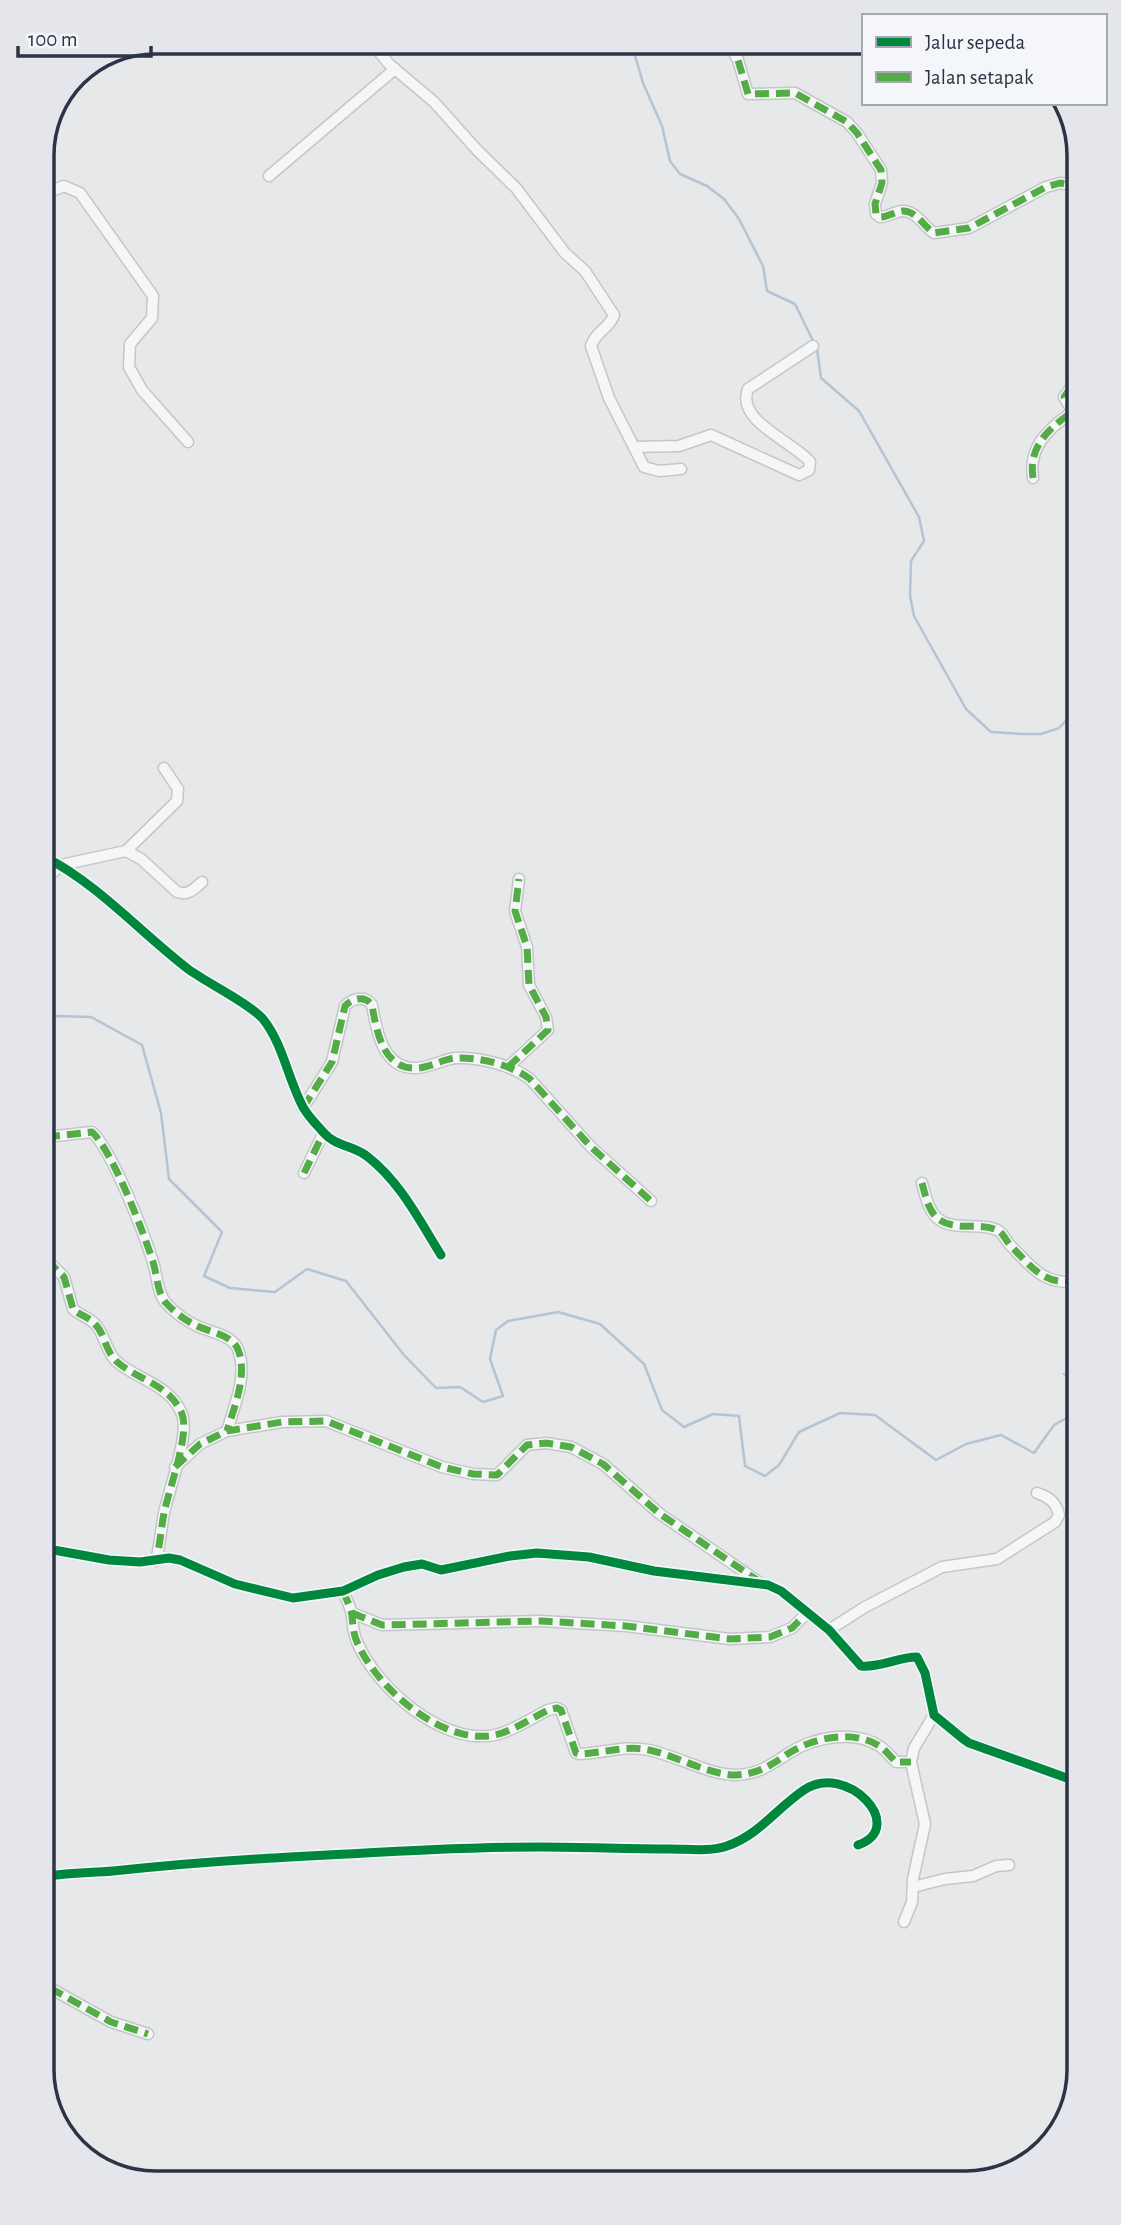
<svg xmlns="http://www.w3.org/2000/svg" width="1121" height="2225" viewBox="0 0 1121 2225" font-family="'Alegreya Sans',sans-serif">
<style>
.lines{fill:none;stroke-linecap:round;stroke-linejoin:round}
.stream{stroke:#b4c4d5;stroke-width:2.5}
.minor-casing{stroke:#c4c6c8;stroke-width:13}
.minor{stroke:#f5f6f7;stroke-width:10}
.quiet{stroke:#54ac47;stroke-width:7;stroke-dasharray:14 7;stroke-linecap:butt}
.cycleway-casing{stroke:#f4f6f9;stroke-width:13}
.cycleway{stroke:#00873e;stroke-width:9}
.rim{fill:none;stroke:#2b3445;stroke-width:3.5}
</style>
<rect width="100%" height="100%" fill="#e6e8ea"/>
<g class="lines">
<!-- stream -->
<g class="stream">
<polyline points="631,42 643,83 662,126 670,161 680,174 707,186 724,199 739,219 763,266 767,291 795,304 817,349 821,378 859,411 919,517 924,541 911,561 910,595 914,616 966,709 991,732 1022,734 1041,734 1059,728 1073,713"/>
<polyline points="46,1031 56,1016 91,1017 142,1045 161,1113 169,1179 222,1232 204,1276 230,1288 275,1292 307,1269 346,1281 404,1355 436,1388 460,1387 483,1402 503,1396 490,1359 496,1330 508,1321 558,1312 600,1324 644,1364 662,1410 684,1427 713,1414 739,1416 745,1466 765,1476 779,1465 799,1432 840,1413 875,1415 936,1460 966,1444 1001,1435 1034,1453 1054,1425 1076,1413"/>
<polyline points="1064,1374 1076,1381"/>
</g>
<!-- minor casing -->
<g class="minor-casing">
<g id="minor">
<path d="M371,42L389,64L434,102L477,150L516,188L565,253L585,271L614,315C610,328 595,332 591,346L609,398L644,467L659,471L681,469"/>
<path d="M728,42L738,60L748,94L795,93L847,122L857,133L881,170L882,183L875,204L876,214L880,217C888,217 894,212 902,211C916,210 924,227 934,233L969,228L1046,187L1060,183L1071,185"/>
<polyline points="269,176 395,69"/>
<polyline points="42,190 49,192 64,186 80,193 153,296 152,318 130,344 129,367 142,390 188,442"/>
<polyline points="1072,347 1072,372"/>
<polyline points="1072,386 1064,397 1072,410"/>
<path d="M635,447L679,446L711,435L799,475L809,470L810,462C794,442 735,421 748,389L813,346"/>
<path d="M1033,478C1028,447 1048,429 1072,412"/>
<path d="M126,851L141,859L177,892C188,896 194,889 202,882"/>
<path d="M45,857C99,885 140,932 188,969C207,983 249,1003 263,1019C283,1044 288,1079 303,1107C308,1116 316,1124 323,1132C336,1147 353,1145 368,1157C401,1183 419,1220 441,1255"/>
<polyline points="45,880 61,865 126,851 177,801 178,789 164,768"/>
<polyline points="508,1067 548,1030 546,1017 529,985 527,947 515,911 519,879"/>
<path d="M303,1108L332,1062L345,1006C353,998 365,995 372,1005C376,1028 382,1068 414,1068C428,1069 442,1059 456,1058C480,1057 511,1065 530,1079L591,1147L651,1201"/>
<path d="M46,1137L92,1132C112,1150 144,1233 153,1262C157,1274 157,1293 166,1303C174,1312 185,1320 195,1325C210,1333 234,1334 239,1352C247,1378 234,1407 227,1431"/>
<polyline points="304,1173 324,1132"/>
<path d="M922,1183C925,1194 928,1209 936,1217C953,1233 981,1221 999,1231C1003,1234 1006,1240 1009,1244C1030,1265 1043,1286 1076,1281"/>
<path d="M47,1260L64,1277L73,1309C79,1315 89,1317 95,1324C105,1334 105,1350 116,1361C137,1380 170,1384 182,1414C190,1434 169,1489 164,1513C161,1529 160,1545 156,1561"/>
<polyline points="175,1467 200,1444 227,1431 282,1422 326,1421 442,1467 473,1474 497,1475 527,1445 546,1443 571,1447 603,1464 660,1514 759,1582"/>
<path d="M48,1549L109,1560L140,1562L169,1558L180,1560L235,1584L293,1598L343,1591L378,1575L404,1567L422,1564L441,1570L510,1556L537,1553L589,1557L654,1571L768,1585L781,1591L829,1630L861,1666C880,1668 898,1657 917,1657L925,1673L934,1715L962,1738L969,1743L1078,1782"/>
<path d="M343,1591C346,1599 351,1607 352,1616C353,1625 353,1633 357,1642C376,1687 442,1746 495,1735C513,1731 532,1718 548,1710L557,1708L561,1710L576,1753L580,1754C603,1753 626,1745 649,1750C677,1756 709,1775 736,1775C759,1774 771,1765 789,1753C814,1737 855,1729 881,1747C886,1751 891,1757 896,1762H911"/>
<polyline points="352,1613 382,1625 541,1621 626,1626 730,1639 770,1637 792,1628 807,1613"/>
<path d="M829,1630L865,1607L942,1567L997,1559L1055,1522L1059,1515C1056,1502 1049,1497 1037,1493"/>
<path d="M49,1876C70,1872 92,1873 113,1871C160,1866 208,1862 256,1859C351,1854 447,1847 542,1847C584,1847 627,1849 669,1849C688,1849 710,1852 727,1846C759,1835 777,1808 804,1790C846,1761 909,1827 858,1845"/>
<polyline points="913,1887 945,1879 973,1876 996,1866 1009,1865"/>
<polyline points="904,1922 912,1902 913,1879 925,1824 911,1762 914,1748 934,1715"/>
<polyline points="50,1988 111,2022 148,2034"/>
</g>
</g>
<!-- minor -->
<use href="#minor" class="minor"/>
<!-- quiet -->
<g class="quiet">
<path d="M728,42L738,60L748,94L795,93L847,122L857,133L881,170L882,183L875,204L876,214L880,217C888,217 894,212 902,211C916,210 924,227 934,233L969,228L1046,187L1060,183L1071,185"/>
<polyline points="1072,347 1072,372"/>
<polyline points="1072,386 1064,397 1072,410"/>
<path d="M1033,478C1028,447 1048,429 1072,412"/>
<polyline points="508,1067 548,1030 546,1017 529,985 527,947 515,911 519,879"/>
<path d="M303,1108L332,1062L345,1006C353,998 365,995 372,1005C376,1028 382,1068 414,1068C428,1069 442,1059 456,1058C480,1057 511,1065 530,1079L591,1147L651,1201"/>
<path d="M46,1137L92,1132C112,1150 144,1233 153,1262C157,1274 157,1293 166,1303C174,1312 185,1320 195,1325C210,1333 234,1334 239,1352C247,1378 234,1407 227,1431"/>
<polyline points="304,1173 324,1132"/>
<path d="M922,1183C925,1194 928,1209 936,1217C953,1233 981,1221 999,1231C1003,1234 1006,1240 1009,1244C1030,1265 1043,1286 1076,1281"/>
<path d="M47,1260L64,1277L73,1309C79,1315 89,1317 95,1324C105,1334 105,1350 116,1361C137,1380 170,1384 182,1414C190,1434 169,1489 164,1513C161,1529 160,1545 156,1561"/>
<polyline points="175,1467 200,1444 227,1431 282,1422 326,1421 442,1467 473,1474 497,1475 527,1445 546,1443 571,1447 603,1464 660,1514 757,1580"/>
<path d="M343,1591C346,1599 351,1607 352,1616C353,1625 353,1633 357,1642C376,1687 442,1746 495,1735C513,1731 532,1718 548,1710L557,1708L561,1710L576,1753L580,1754C603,1753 626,1745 649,1750C677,1756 709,1775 736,1775C759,1774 771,1765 789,1753C814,1737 855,1729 881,1747C886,1751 891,1757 896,1762H911"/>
<polyline points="352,1613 382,1625 541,1621 626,1626 730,1639 770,1637 792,1628 807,1613"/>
<polyline points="50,1988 111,2022 148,2034"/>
</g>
<!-- cycleway casing -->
<g class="cycleway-casing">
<g id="cycleway">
<path d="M45,857C99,885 140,932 188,969C207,983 249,1003 263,1019C283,1044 288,1079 303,1107C308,1116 316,1124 323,1132C336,1147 353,1145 368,1157C401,1183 419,1220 441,1255"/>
<path d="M48,1549L109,1560L140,1562L169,1558L180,1560L235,1584L293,1598L343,1591L378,1575L404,1567L422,1564L441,1570L510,1556L537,1553L589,1557L654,1571L768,1585L781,1591L829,1630L861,1666C880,1668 898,1657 917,1657L925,1673L934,1715L962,1738L969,1743L1078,1782"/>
<path d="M49,1876C70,1872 92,1873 113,1871C160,1866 208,1862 256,1859C351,1854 447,1847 542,1847C584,1847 627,1849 669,1849C688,1849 710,1852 727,1846C759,1835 777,1808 804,1790C846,1761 909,1827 858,1845"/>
</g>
</g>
<!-- cycleway -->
<use href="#cycleway" class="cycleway"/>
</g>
<!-- crop -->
<path d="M0 0H1121V2225H0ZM155 54H966A101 101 0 0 1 1067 155V2070A101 101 0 0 1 966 2171H155A101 101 0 0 1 54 2070V155A101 101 0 0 1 155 54Z" fill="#e4e6eb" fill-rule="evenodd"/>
<path class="rim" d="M155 54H966A101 101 0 0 1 1067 155V2070A101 101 0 0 1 966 2171H155A101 101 0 0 1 54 2070V155A101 101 0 0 1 155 54Z"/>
<!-- legend -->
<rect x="862" y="14" width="245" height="91" fill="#f4f6f9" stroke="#a4a8b1" stroke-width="2"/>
<rect x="876" y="37" width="35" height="10" fill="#00873e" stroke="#a4a8b1" stroke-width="2"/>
<text x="925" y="49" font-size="21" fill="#2b3445">Jalur sepeda</text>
<rect x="876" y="72" width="35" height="10" fill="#54ac47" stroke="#a4a8b1" stroke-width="2"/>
<text x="925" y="84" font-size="21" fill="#2b3445">Jalan setapak</text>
<!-- scale -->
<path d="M18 46v10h133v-10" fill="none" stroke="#2b3445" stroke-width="3.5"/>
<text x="28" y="46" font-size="21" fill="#2b3445" stroke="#f4f6f9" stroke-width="5" paint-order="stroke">100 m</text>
</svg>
